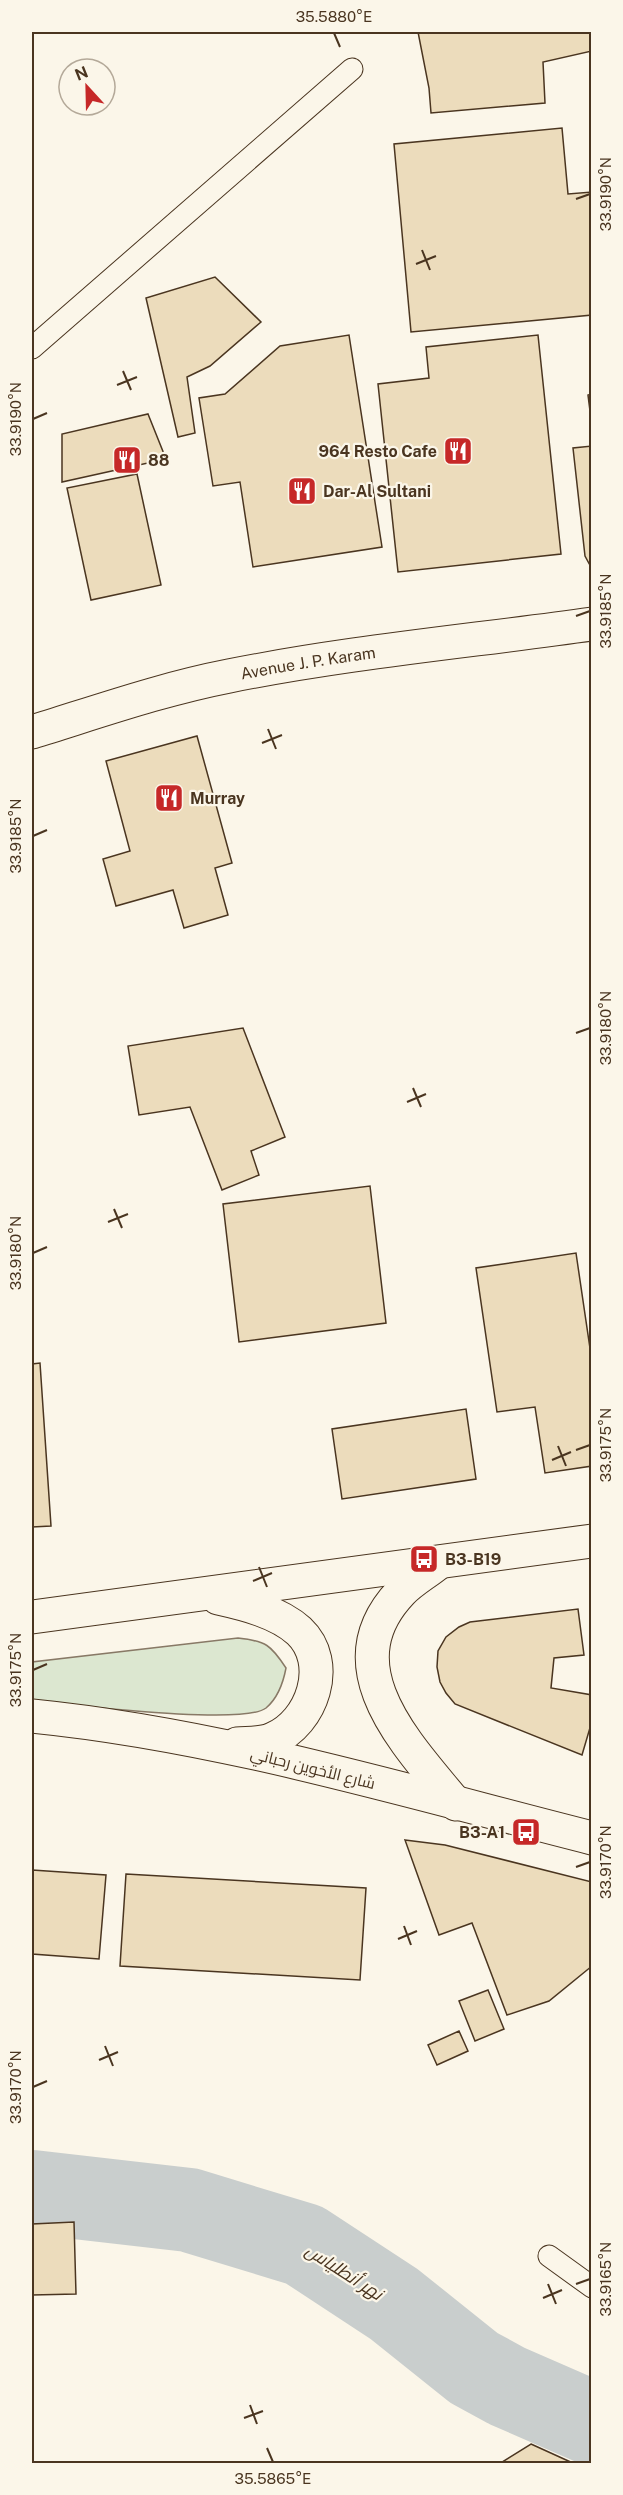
<svg xmlns="http://www.w3.org/2000/svg" width="623" height="2495" viewBox="0 0 623 2495" font-family="'Public Sans',Cairo,sans-serif">
<style>
.green{fill:#dce7d0;stroke:#887966;stroke-width:1.5}
.lines{fill:none;stroke-linecap:round;stroke-linejoin:round}
.river{stroke:#c9cecd;stroke-width:84}
.building{fill:#ecdcbc;stroke:#4a3520;stroke-width:1.5}
.lane-casing{stroke:#4a3520;stroke-width:23}
.secondary-casing{stroke:#4a3520;stroke-width:35}
.highway-casing{stroke:#4a3520;stroke-width:35}
.lane{stroke:#fbf6e9;stroke-width:21}
.secondary{stroke:#fbf6e9;stroke-width:33}
.highway{stroke:#fbf6e9;stroke-width:33}
.ticks{fill:none;stroke:#4a3520;stroke-width:2}
.labels{text-anchor:middle;stroke-width:4.5;stroke-linejoin:round;paint-order:stroke}
.poi-label{font-size:16px;font-weight:bold;fill:#4a3520;stroke:#fbf6e9;text-anchor:start}
.street-label{font-size:16px;fill:#4a3520;stroke:#fbf6e9}
.water-label{font-size:18px;font-style:italic;fill:#4a3520;stroke:#fbf6e9}
.neatline{fill:none;stroke:#4a3520;stroke-width:2}
.ticks-label{font-size:15px;text-anchor:middle;fill:#4a3520}
</style>
<rect width="100%" height="100%" fill="#fbf6e9"/>
<!-- green -->
<path class="green" d="M238,1638C266,1641 271,1645 286,1668C283,1684 278,1698 266,1708C243,1726 68,1704 32,1701V1662Z"/>
<g class="lines">
<!-- river -->
<polyline class="river" points="32,2192 189,2210 304,2245 394,2304 474,2368 507,2386 592,2423"/>
</g>
<!-- building -->
<g class="building">
<polygon points="418,32 592,32 592,51 543,62 545,103 431,113 429,88"/>
<polygon points="562,128 568,194 592,192 592,315 411,332 394,144"/>
<polygon points="215,277 261,322 210,366 187,377 195,433 178,437 146,298"/>
<polygon points="349,335 382,547 253,567 240,482 213,486 199,398 225,394 280,346"/>
<polygon points="538,335 561,554 398,572 378,384 429,378 426,347"/>
<polygon points="592,394 592,427 588,395"/>
<polygon points="148,414 166,459 62,482 62,434"/>
<polygon points="592,446 592,569 585,556 573,448"/>
<polygon points="137,474 161,585 91,600 67,488"/>
<polygon points="197,736 232,863 215,868 228,915 184,928 173,890 116,906 103,859 130,851 106,761"/>
<polygon points="243,1028 285,1137 251,1151 259,1175 222,1190 190,1107 139,1115 128,1046"/>
<polygon points="370,1186 386,1323 239,1342 223,1204"/>
<polygon points="576,1253 592,1362 592,1466 545,1473 535,1407 497,1412 476,1268"/>
<polygon points="40,1363 51,1526 32,1527 32,1364"/>
<polygon points="466,1409 476,1479 342,1499 332,1429"/>
<polygon points="578,1609 584,1655 554,1658 551,1688 592,1695 592,1721 582,1755 455,1704 446,1693 440,1682 437,1667 438,1651 446,1637 459,1627 470,1622"/>
<polygon points="405,1840 445,1845 592,1882 592,1966 549,2001 507,2015 472,1923 439,1935"/>
<polygon points="32,1870 106,1875 99,1959 32,1954"/>
<polygon points="126,1874 366,1888 360,1980 120,1966"/>
<polygon points="488,1990 504,2029 475,2041 459,2001"/>
<polygon points="459,2031 468,2051 437,2065 428,2045"/>
<polygon points="74,2222 76,2294 32,2295 32,2224"/>
<polygon points="531,2444 575,2464 499,2464"/>
</g>
<g class="lines">
<!-- lane casing -->
<g class="lane-casing">
<g id="lane">
<polyline points="32,348 352,69"/>
<polyline points="549,2256 592,2287"/>
</g>
</g>
<!-- secondary casing -->
<g class="secondary-casing">
<g id="secondary">
<path id="s1" d="M32,732C97,712 162,689 229,676C349,652 471,641 592,624"/>
</g>
</g>
<!-- highway casing -->
<g class="highway-casing">
<g id="highway">
<path d="M438,1563C426,1573 411,1581 401,1592C330,1667 407,1744 456,1804"/>
<path d="M218,1598C245,1604 278,1612 299,1631C333,1663 312,1723 273,1739C263,1744 248,1743 237,1744"/>
<polyline points="32,1617 592,1541"/>
<path d="M32,1716C222,1735 406,1791 592,1838"/>
</g>
</g>
<!-- lane -->
<use href="#lane" class="lane"/>
<!-- secondary -->
<use href="#secondary" class="secondary"/>
<!-- highway -->
<use href="#highway" class="highway"/>
</g>
<!-- ticks -->
<path class="ticks" d="M334,33L340,47M576,199L590,194M422,250L430,270M416,264L436,256M123,371L131,390M117,385L137,377M33,419L47,413M576,616L590,611M268,729L276,749M262,743L282,735M33,836L47,830M576,1033L590,1028M413,1088L421,1107M407,1102L426,1094M114,1209L122,1228M108,1222L128,1214M33,1253L47,1247M558,1446L566,1466M576,1450L590,1445M552,1460L571,1452M259,1567L267,1587M253,1581L272,1573M33,1670L47,1664M576,1867L590,1862M404,1926L411,1945M398,1939L417,1931M105,2046L113,2066M99,2060L118,2052M33,2087L47,2081M548,2284L556,2304M576,2284L590,2279M543,2298L562,2290M250,2405L257,2424M244,2418L263,2411M267,2448L273,2462"/>
<!-- icons -->
<defs>
<g id="restaurant-square" transform="scale(1.5)"><rect x="-9" y="-9" width="18" height="18" rx="4" fill="#c62828" stroke="#fbf6e9"/><path d="M-5-6h1v4h1v-4h1v4h1v-4h1v5L-1.5 .5V6h-2V.5L-5-1ZM5-6V6H3V1.5H1.5Q1.5-4 5-6Z" fill="#fff"/></g>
<g id="bus-square" transform="scale(1.5)"><rect x="-9" y="-9" width="18" height="18" rx="4" fill="#c62828" stroke="#fbf6e9"/><path d="M-5-6H5V4H4V6H2V4H-2V6H-4V4H-5ZM-3.5-4V0h7V-4ZM-3.5 1.2v1.5H-2V1.2ZM2 1.2v1.5H3.5V1.2Z" fill="#fff"/></g>
</defs>
<g fill-rule="evenodd">
<use href="#restaurant-square" x="458" y="451"/>
<use href="#restaurant-square" x="127" y="460"/>
<use href="#restaurant-square" x="302" y="491"/>
<use href="#restaurant-square" x="169" y="798"/>
<use href="#bus-square" x="424" y="1559"/>
<use href="#bus-square" x="526" y="1832"/>
</g>
<g class="labels">
<!-- poi labels -->
<g class="poi-label">
<text x="437" y="457" text-anchor="end">964 Resto Cafe</text>
<text x="148" y="466">88</text>
<text x="323" y="497">Dar-Al Sultani</text>
<text x="190" y="804">Murray</text>
<text x="445" y="1565">B3-B19</text>
<text x="505" y="1838" text-anchor="end">B3-A1</text>
</g>
<!-- street labels -->
<g class="street-label">
<text dy="6" stroke="none"><textPath href="#s1" startOffset="285">Avenue J. P. Karam</textPath></text>
<text transform="translate(313 1768) rotate(14)" y="6">شارع الأخوين رحباني</text>
</g>
<!-- water labels -->
<g class="water-label">
<text transform="translate(344 2272) rotate(33)" y="6">نهر أنطلياس</text>
</g>
</g>
<!-- border -->
<rect width="623" height="2495" fill="none" stroke="#fbf6e9" stroke-width="66"/>
<!-- north arrow -->
<g transform="translate(87 87) rotate(338)"><circle r="28" fill="#fbf6e9" stroke="#b4a999" stroke-width="1.5"/>
<path d="M0-4.5L10 22L0 15L-10 22Z" fill="#c62828"/>
<text y="-9" font-size="16" font-weight="bold" text-anchor="middle" fill="#4a3520">N</text>
</g>
<rect x="33" y="33" width="557" height="2429" class="neatline"/>
<g class="ticks-label">
<text x="334" y="22">35.5880°E</text>
<text transform="translate(606 194) rotate(-90)" y="5">33.9190°N</text>
<text transform="translate(16 419) rotate(-90)" y="5">33.9190°N</text>
<text transform="translate(606 611) rotate(-90)" y="5">33.9185°N</text>
<text transform="translate(16 836) rotate(-90)" y="5">33.9185°N</text>
<text transform="translate(606 1028) rotate(-90)" y="5">33.9180°N</text>
<text transform="translate(16 1253) rotate(-90)" y="5">33.9180°N</text>
<text transform="translate(606 1445) rotate(-90)" y="5">33.9175°N</text>
<text transform="translate(16 1670) rotate(-90)" y="5">33.9175°N</text>
<text transform="translate(606 1862) rotate(-90)" y="5">33.9170°N</text>
<text transform="translate(16 2087) rotate(-90)" y="5">33.9170°N</text>
<text transform="translate(606 2279) rotate(-90)" y="5">33.9165°N</text>
<text x="273" y="2484">35.5865°E</text>
</g>
</svg>
